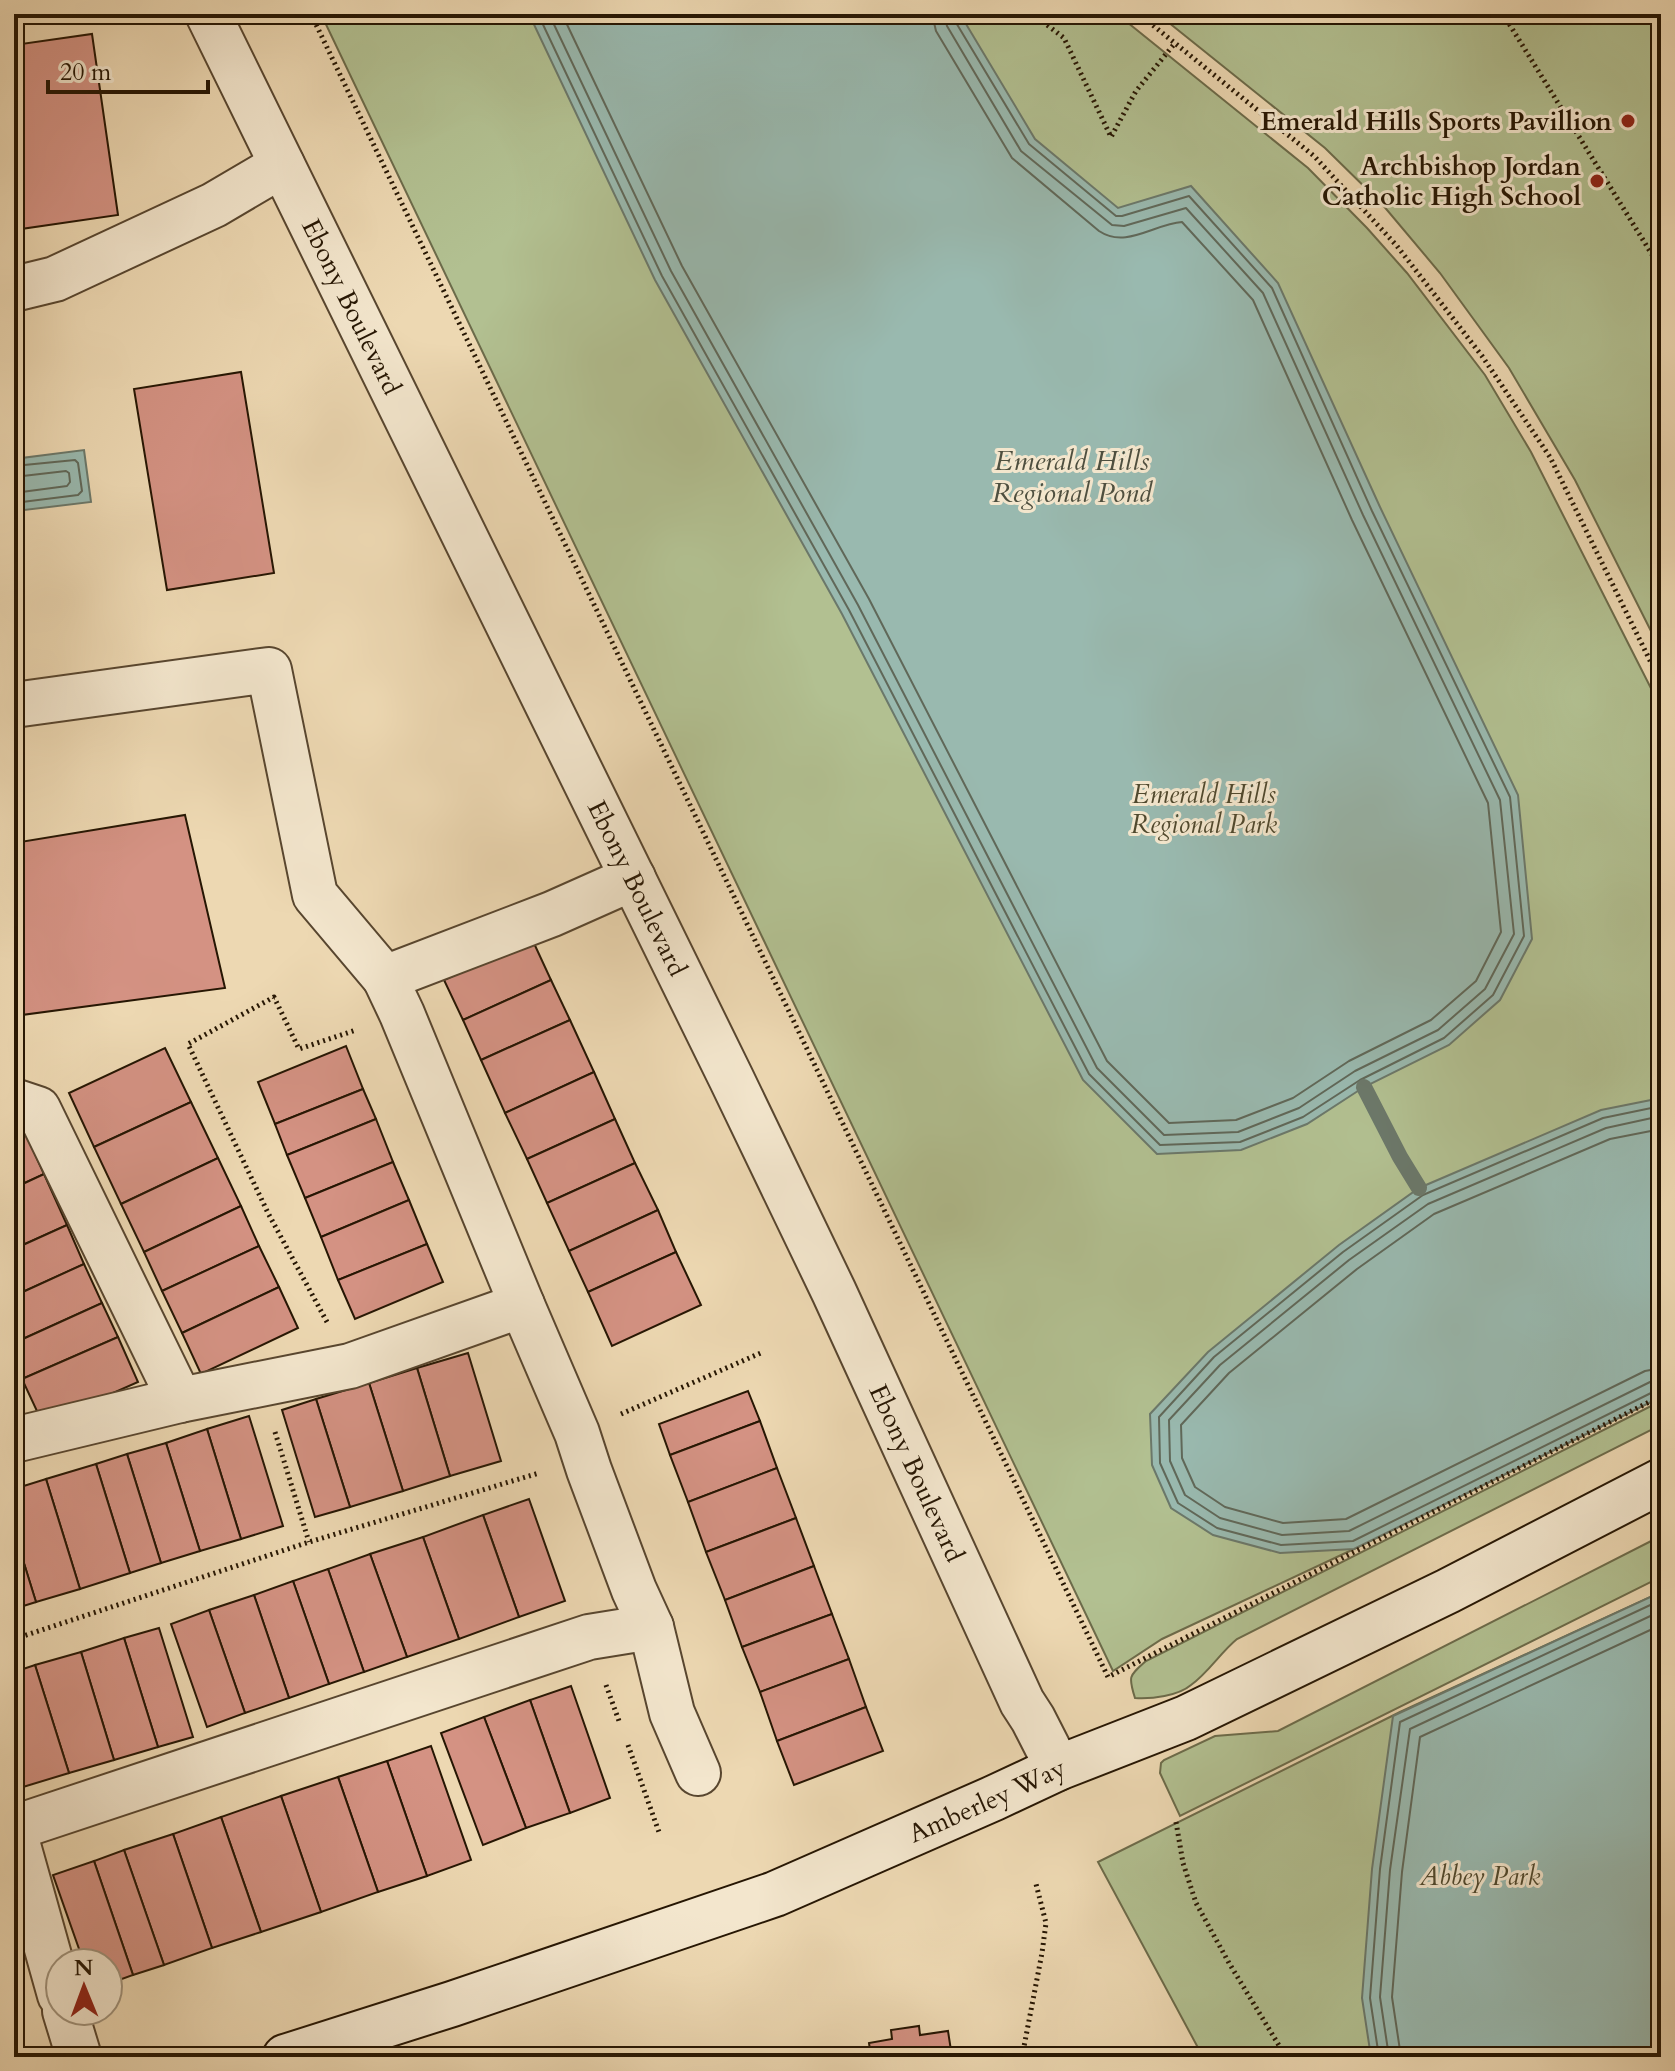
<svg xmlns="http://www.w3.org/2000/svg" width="1675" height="2071" viewBox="0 0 1675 2071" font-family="Cardo,serif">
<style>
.green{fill:#b2c091;stroke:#6c6b4a;stroke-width:2}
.water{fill:#99b9af;stroke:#6b786a;stroke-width:2}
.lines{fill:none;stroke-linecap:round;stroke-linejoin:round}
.shore{stroke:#606859;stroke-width:2}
.stream{stroke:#6b786a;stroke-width:16}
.building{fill:#d49283;stroke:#261603;stroke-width:2}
.street-casing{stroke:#58462f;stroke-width:48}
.secondary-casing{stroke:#261603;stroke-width:48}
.path{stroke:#261603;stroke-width:5;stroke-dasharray:2 4;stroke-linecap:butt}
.street{stroke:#f3e6cd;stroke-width:44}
.secondary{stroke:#f3e6cd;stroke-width:44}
.poi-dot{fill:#8f2418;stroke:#f3e6cd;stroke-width:3}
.labels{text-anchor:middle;stroke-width:6;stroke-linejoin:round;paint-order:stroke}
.poi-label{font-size:26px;font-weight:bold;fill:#261603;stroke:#f3e6cd;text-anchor:end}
.street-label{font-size:26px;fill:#261603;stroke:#f3e6cd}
.park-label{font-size:26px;font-style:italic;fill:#50492e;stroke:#f3e6cd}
.water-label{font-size:28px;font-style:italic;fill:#4e4f3f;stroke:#f3e6cd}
</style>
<rect width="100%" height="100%" fill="#edd8b2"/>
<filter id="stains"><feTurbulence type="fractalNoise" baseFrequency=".0025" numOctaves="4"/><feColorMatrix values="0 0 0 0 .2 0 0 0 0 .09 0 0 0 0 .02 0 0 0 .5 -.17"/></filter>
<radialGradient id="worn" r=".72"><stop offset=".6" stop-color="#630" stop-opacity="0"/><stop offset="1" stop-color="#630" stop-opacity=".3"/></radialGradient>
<!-- green -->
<g class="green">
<polygon points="321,14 1117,14 1308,168 1367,228 1407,273 1485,375 1531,452 1661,708 1661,1397 1354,1549 1162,1639 1113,1671"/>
<polygon points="1158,14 1661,14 1661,651 1575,480 1509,368 1440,273 1382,204 1325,148"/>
<path d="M1661,1401V1425L1237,1639C1220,1653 1209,1672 1191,1685C1178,1696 1152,1699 1135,1698C1128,1676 1129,1676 1146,1661Z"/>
<polygon points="1661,1536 1661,1577 1180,1816 1160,1773 1161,1763 1164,1760 1215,1736 1278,1731"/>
<polygon points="1661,1592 1661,2057 1203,2057 1098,1862 1400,1712"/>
</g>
<!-- water -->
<g class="water">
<polygon points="529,14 960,14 1035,139 1118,208 1191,186 1278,283 1380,507 1518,795 1532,939 1500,1000 1449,1045 1364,1087 1307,1124 1241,1150 1157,1154 1083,1080 842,614 655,280"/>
<polygon points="84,450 91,502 16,511 14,459"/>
<polygon points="1661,1098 1661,1397 1354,1549 1280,1553 1213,1535 1171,1508 1152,1465 1150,1414 1208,1352 1339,1245 1419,1188 1601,1110"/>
<polygon points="1661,1592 1661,2057 1371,2057 1362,1998 1372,1869 1393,1716"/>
</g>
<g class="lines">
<!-- shore -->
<g class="shore">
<polyline points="538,14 662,276 849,610 1089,1074 1160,1145 1240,1142 1303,1117 1360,1080 1444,1038 1493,995 1524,936 1510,797 1372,511 1272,288 1189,196 1122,216 1116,216 1029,144 955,21 954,14"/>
<polyline points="549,14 671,271 858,605 1097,1068 1164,1135 1238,1132 1299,1108 1355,1071 1438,1030 1485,989 1514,934 1500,800 1363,515 1263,293 1186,208 1124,226 1112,225 1021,151 947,26 944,14"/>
<path d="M562,14L682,266L869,599L1107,1061L1169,1123L1236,1120L1293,1098L1349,1061L1431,1020L1476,981L1501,932L1488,803L1352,520L1253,300L1182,222C1154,224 1126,249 1099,231L1012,158L936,31L932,14"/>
<polyline points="14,466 75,460 78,463 82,491 78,495 14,503"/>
<polyline points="14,477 66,471 69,473 70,482 67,486 14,493"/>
<polyline points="1661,1106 1603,1118 1423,1195 1343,1252 1214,1357 1159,1417 1160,1463 1178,1503 1217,1528 1281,1545 1353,1541 1655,1391 1661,1390"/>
<polyline points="1661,1116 1606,1128 1428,1204 1349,1260 1220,1365 1169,1420 1170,1461 1185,1495 1220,1518 1282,1535 1349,1531 1650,1382 1661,1380"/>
<polyline points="1661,1129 1610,1139 1434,1214 1357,1269 1229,1373 1181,1425 1182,1458 1195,1487 1225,1507 1283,1523 1346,1519 1645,1371 1661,1368"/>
<polyline points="1379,2057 1370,1998 1380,1869 1400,1722 1661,1600"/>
<polyline points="1389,2057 1380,1997 1390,1870 1410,1729 1661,1611"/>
<polyline points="1401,2057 1392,1997 1402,1872 1420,1737 1661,1625"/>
</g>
<!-- stream -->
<polyline class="stream" points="1364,1087 1400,1157 1419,1188"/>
</g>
<!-- building -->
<g class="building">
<polygon points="92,34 118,215 14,230 14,45"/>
<polygon points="241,372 274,573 167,590 134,389"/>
<polygon points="185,815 225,988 14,1016 14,843"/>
<polygon points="532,939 551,980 463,1020 444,980"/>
<polygon points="551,980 570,1020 481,1060 463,1020"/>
<polygon points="570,1020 594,1072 505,1113 481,1060"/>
<polygon points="346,1046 363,1089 275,1124 258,1082"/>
<polygon points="165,1048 191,1102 94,1147 69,1093"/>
<polygon points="594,1072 615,1119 527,1159 505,1113"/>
<polygon points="363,1089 376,1119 287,1155 275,1124"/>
<polygon points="191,1102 218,1158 121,1204 94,1147"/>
<polygon points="16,1112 44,1174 14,1188 14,1113"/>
<polygon points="376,1119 393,1162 305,1198 287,1155"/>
<polygon points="615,1119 635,1163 547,1203 527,1159"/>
<polygon points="218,1158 241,1206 144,1252 121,1204"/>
<polygon points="393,1162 409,1200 321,1237 305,1198"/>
<polygon points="635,1163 658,1210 569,1251 547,1203"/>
<polygon points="44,1174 67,1225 14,1249 14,1188"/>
<polygon points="409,1200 427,1244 338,1280 321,1237"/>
<polygon points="241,1206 259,1246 162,1291 144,1252"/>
<polygon points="658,1210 676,1252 588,1292 569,1251"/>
<polygon points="67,1225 84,1264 14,1296 14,1249"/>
<polygon points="427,1244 443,1282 355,1319 338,1280"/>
<polygon points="259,1246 279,1287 182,1333 162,1291"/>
<polygon points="676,1252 701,1305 612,1346 588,1292"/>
<polygon points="84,1264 102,1303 14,1343 14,1296"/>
<polygon points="279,1287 298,1328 201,1374 182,1333"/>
<polygon points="102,1303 118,1337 22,1379 14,1361 14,1343"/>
<polygon points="118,1337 138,1382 43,1424 22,1379"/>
<polygon points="468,1353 501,1461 450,1476 417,1368"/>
<polygon points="417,1368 450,1476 403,1491 369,1383"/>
<polygon points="369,1383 403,1491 350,1507 316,1399"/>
<polygon points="748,1391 760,1421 670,1455 659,1424"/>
<polygon points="316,1399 350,1507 315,1517 282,1410"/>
<polygon points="249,1416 283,1526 241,1539 207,1429"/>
<polygon points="760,1421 777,1468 688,1502 670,1455"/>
<polygon points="207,1429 241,1539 200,1551 166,1443"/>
<polygon points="166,1443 200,1551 161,1563 127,1454"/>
<polygon points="127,1454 161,1563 130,1573 96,1464"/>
<polygon points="96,1464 130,1573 80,1589 46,1479"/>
<polygon points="777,1468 796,1518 706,1552 688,1502"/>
<polygon points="46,1479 80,1589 36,1602 14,1531 14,1489"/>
<polygon points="529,1499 565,1601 519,1617 483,1515"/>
<polygon points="483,1515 519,1617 459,1639 423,1537"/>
<polygon points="796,1518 814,1566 725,1600 706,1552"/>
<polygon points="14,1531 36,1602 14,1609"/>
<polygon points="423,1537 459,1639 407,1657 370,1554"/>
<polygon points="370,1554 407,1657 364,1672 328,1569"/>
<polygon points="814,1566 832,1614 742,1647 725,1600"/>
<polygon points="328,1569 364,1672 329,1684 293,1581"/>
<polygon points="293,1581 329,1684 289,1698 254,1595"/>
<polygon points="254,1595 289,1698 245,1713 209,1610"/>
<polygon points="209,1610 245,1713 207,1727 171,1624"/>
<polygon points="832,1614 849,1659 760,1692 742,1647"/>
<polygon points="159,1628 193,1737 158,1747 124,1638"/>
<polygon points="124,1638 158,1747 114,1760 81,1652"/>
<polygon points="81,1652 114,1760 69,1773 35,1665"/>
<polygon points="849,1659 866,1707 777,1741 760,1692"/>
<polygon points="35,1665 69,1773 23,1787 14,1758 14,1672"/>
<polygon points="571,1686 610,1798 570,1813 530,1700"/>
<polygon points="530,1700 570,1813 526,1828 484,1717"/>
<polygon points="866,1707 883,1751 794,1785 777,1741"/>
<polygon points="484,1717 526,1828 483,1845 441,1733"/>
<polygon points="431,1746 471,1860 427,1876 387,1761"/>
<polygon points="387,1761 427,1876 378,1892 338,1777"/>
<polygon points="338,1777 378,1892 321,1912 281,1796"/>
<polygon points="281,1796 321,1912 261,1932 221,1817"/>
<polygon points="221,1817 261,1932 212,1948 173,1834"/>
<polygon points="173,1834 212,1948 164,1965 124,1850"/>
<polygon points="124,1850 164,1965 133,1975 94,1861"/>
<polygon points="94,1861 133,1975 108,1984 108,1963 84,1963 53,1875"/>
<polygon points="919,2026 920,2035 948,2031 952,2057 871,2057 869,2043 892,2039 891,2030"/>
</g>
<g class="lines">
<!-- street casing -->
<g class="street-casing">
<g id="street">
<path id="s1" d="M208,14L731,1078L834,1292L1022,1702L1033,1719L1058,1768"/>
<polyline points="14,289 55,279 214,205 282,165"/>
<polyline points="14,705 269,670 315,895 385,978"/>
<polyline points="14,1101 38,1109 180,1400"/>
<polyline points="522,1305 402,1014 385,978 552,914 633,878"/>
<polyline points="14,1440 180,1400 350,1366 522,1305 577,1433 589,1470 634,1590 651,1627 589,1637 14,1828"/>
<polyline points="651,1627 672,1713 698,1773"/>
<polyline points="14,1831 60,1995"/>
<polyline points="65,2011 79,2057"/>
</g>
</g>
<!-- secondary casing -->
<g class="secondary-casing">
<g id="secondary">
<path id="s2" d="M285,2057L452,2004L775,1894L994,1798L1058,1768L1186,1718L1448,1591L1661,1481"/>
</g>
</g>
<!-- path -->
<g class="path">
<polyline points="311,14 1108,1677 1661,1396"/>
<polyline points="1033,14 1064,38 1111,137 1136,91 1175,43"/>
<polyline points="1139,14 1314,156 1397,246 1482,356 1550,457 1661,683"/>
<polyline points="1503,14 1661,269"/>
<polyline points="327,1322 268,1213 188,1044 274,997 299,1049 356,1030"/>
<polyline points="621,1414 763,1352"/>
<polyline points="275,1432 309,1542"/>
<polyline points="14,1639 309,1542 539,1473"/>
<polyline points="606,1685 619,1721"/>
<polyline points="628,1745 660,1835"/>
<polyline points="1176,1822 1183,1863 1196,1903 1229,1963 1286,2057"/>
<polyline points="1022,2057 1042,1953 1046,1923 1036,1884"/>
</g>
<!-- street -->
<use href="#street" class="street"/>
<!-- secondary -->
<use href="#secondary" class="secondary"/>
</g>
<!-- markers -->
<g class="poi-dot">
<circle cx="1628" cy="121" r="8"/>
<circle cx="1597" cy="181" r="8"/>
</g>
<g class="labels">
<!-- poi labels -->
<g class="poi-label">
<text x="1612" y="130">Emerald Hills Sports Pavillion</text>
<text x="1581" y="175">Archbishop Jordan<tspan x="1581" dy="30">Catholic High School</tspan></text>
</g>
<!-- street labels -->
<g class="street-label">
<text dy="9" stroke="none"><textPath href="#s1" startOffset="326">Ebony Boulevard</textPath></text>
<text dy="9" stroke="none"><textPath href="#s1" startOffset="974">Ebony Boulevard</textPath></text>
<text dy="9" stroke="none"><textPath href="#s1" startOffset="1622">Ebony Boulevard</textPath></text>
<text dy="9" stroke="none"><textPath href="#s2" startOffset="748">Amberley Way</textPath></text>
</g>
<!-- park labels -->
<g class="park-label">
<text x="1204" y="803">Emerald Hills<tspan x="1204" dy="30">Regional Park</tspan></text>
<text x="1480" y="1885">Abbey Park</text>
</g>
<!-- water labels -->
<g class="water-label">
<text x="1072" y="470">Emerald Hills<tspan x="1072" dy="32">Regional Pond</tspan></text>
</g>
</g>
<!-- margin -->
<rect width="1675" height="2071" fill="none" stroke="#edd8b2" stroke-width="48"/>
<rect x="16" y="16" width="1643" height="2039" fill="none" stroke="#261603" stroke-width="4"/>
<rect x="24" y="24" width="1627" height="2023" fill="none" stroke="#261603" stroke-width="2"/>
<!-- north arrow -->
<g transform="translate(84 1987) rotate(359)"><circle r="38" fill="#f3e6cd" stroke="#a1937c" stroke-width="2"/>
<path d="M0-6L14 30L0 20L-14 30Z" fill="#8f2418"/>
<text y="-12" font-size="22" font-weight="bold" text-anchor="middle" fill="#261603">N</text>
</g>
<!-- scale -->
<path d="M48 80v12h160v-12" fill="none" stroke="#261603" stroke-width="4"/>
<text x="60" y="80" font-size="24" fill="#261603" stroke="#f3e6cd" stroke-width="6" paint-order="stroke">20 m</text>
<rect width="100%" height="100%" filter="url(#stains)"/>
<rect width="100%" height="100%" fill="url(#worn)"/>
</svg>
